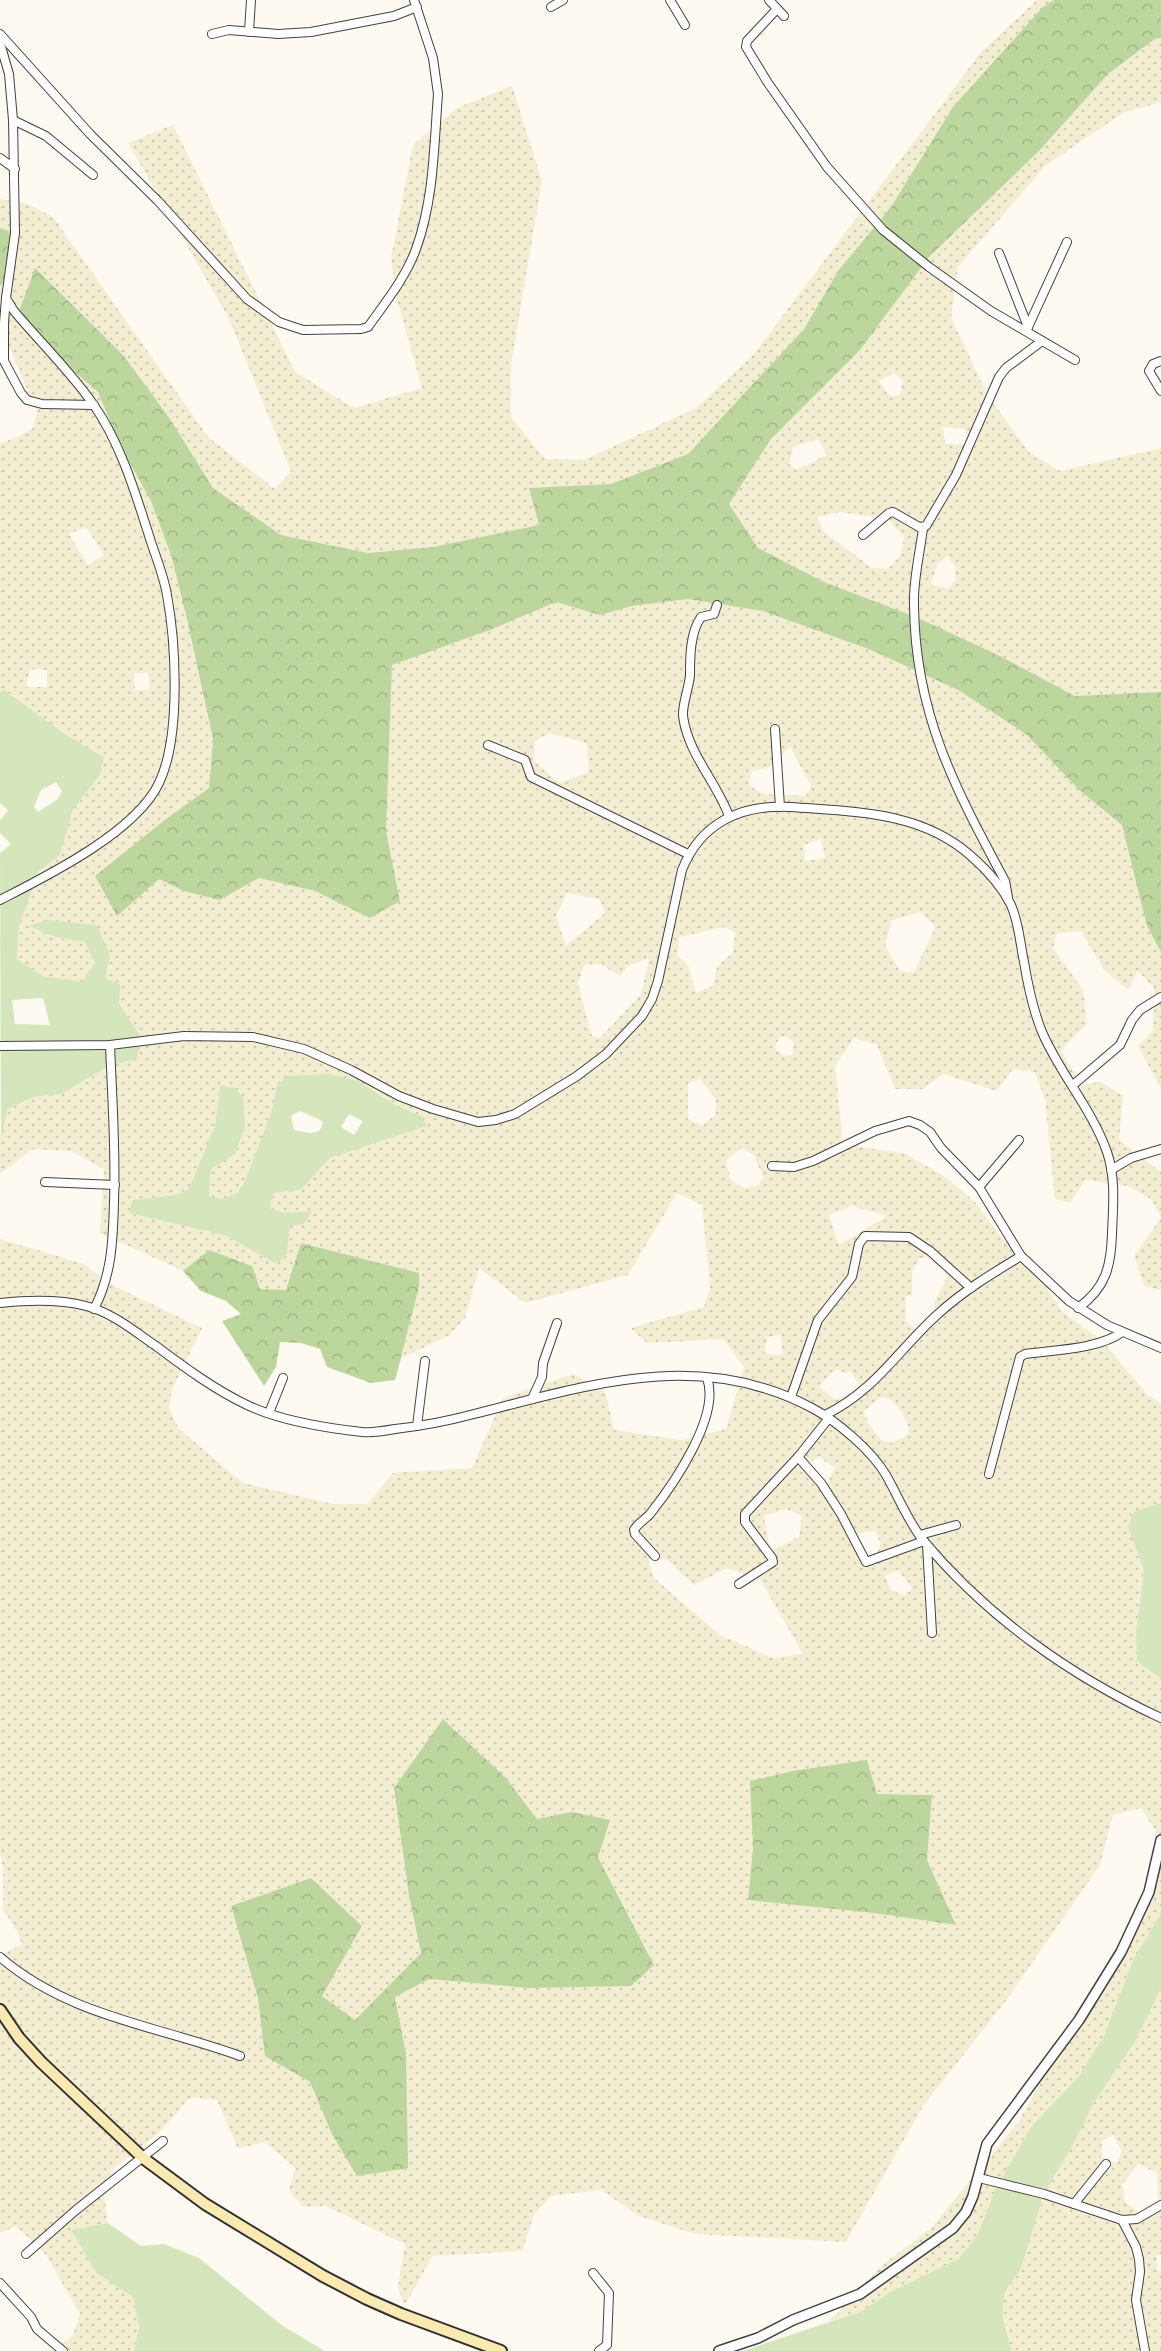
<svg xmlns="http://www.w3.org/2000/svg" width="1161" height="2351" viewBox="0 0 1161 2351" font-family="Literata,serif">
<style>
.farmland{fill:url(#farmland-dots);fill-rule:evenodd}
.grass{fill:#d6e6bc;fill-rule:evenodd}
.forest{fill:url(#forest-crowns)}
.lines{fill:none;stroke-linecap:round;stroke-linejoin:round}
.minor-casing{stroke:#414141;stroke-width:10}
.tertiary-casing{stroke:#414141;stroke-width:12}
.secondary-casing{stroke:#303030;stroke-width:14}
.minor{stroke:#fff;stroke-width:8}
.tertiary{stroke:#fff;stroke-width:9}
.secondary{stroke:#f9eab1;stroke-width:10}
</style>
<defs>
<pattern id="farmland-dots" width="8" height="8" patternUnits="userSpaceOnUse" patternTransform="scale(1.5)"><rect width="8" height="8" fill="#f3edd2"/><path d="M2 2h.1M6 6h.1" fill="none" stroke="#cfcab3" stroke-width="1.8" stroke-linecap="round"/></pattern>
<pattern id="forest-crowns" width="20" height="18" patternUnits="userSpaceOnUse" patternTransform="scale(1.5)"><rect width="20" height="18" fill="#bcd69d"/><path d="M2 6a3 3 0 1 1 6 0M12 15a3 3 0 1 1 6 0" fill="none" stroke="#a0b686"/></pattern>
</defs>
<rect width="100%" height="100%" fill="#fefaf1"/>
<!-- farmland -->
<g class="farmland">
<path d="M1037,0H1054L1043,7L891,207L838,271L804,329L688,454L611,484L529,488L539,525L433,547L368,553L281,535L213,488L170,419L124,356L64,363L98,392L119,443L151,501L171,555L187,619L213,739L209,788L166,819L159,879L184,891L219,900L259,878L315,891L370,918L400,901L386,831L392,665L490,630L556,602L600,615L632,606L688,599L763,611L871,650L958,690L1026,734L1079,790L1122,825L1147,926L1161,952V1089L1138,1046L1153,1030L1154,988L1138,971L1128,990L1104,970L1081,931L1057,933L1053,948L1083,990L1087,1024L1061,1050L1081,1085L1101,1082L1123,1096L1119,1140L1161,1172V1290L1144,1286L1134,1256L1161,1218L1151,1199L1128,1186L1085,1180L1070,1203L1055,1199L1045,1100L1035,1072L1013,1069L997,1091L943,1074L923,1089H895L877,1045L854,1038L835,1066L843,1144L905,1154L944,1176L974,1201L1004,1241L1016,1248L1034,1266L1060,1309L1103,1342L1147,1394L1161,1404V1503L1134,1512L1128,1527L1144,1571L1136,1631L1137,1660L1161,1679V1840L1141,1808L1113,1815L1100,1865L1005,2002L923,2106L846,2242L696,2234L639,2216L601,2190L551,2196L534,2215L522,2251L433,2256L404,2306L398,2287L405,2244L326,2206L303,2207L289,2191L295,2168L265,2142L238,2149L217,2100L190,2098L161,2131L112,2170L104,2195L108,2223L71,2230L96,2273L133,2297L139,2326L134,2351H55L73,2335L80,2314L46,2255L16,2226L0,2233V1955L22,1944L18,1933L3,1909V1867L0,1854V1239L84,1264L108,1283L202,1328L172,1390L169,1407L178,1428L243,1483L333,1504H368L393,1473L472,1468L503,1398L573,1374L605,1391L614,1430L681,1440L726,1429L744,1367L723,1339L647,1343L631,1328L704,1307L710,1287L702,1205L677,1193L628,1275L525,1303L479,1268L465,1318L450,1335L402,1358L395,1380L419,1287V1273L301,1243L287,1290L260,1289L251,1266L209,1250L183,1271L100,1233L104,1169L71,1151L32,1149L0,1174V1137L8,1109L34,1097L61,1094L108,1066L143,1040L105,979L97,925L29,926L56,937L85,942L95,963L82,983L43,976L17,959L19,927L38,871L60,854L73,809L100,775L104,757L68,736L4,690L0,693V443L18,437L33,428L37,412L10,349L3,346L0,347V286L10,277L9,232L0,228V199L26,203L53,217L208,437L275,489L291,471L229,319L128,143L173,125L295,372L354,408L422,388L397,300L391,258L413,145L457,108L512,86L542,181L511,364V417L545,459L584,460L696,408L754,354L982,51ZM86,527L104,555L88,565L69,534ZM30,669L47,670V687H26ZM134,673H148L150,689L135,691ZM550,733L586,743L589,772L559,783L534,761L535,741ZM790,747L811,786L806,796L763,794L748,785L752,771L768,768ZM821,839L825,858L805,861L804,845ZM567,893L599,899L605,913L566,946L556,916ZM920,912L935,927L914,972L900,971L885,945L892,920ZM724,927L735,932L733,952L717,967L713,986L696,993L688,965L678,956L679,937ZM649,958L641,994L600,1038L592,1036L578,984L584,965L601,964L620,976L628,966ZM786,1036L794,1043L792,1055L784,1056L774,1048L780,1037ZM700,1079L716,1100L715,1115L702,1126L688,1119V1084ZM358,1081L395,1105L421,1116L427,1126L330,1158L301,1190L273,1193L270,1208L284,1213L312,1211L290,1226L287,1254L277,1264L224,1235L129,1213L134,1200L176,1195L189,1189L215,1125L220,1085L235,1154L211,1169L209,1198L223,1199L237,1193L245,1181L271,1113L277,1085ZM742,1148L753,1154L764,1178L757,1186L744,1188L730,1179L726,1160ZM852,1206L887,1216L839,1245L829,1215ZM936,1256L947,1266L946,1280L934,1302L936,1323L919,1332L906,1321V1296H912V1272L920,1258ZM781,1335L782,1355L765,1354L767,1337ZM836,1369L845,1373L851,1371L859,1385L851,1393L835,1400L819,1386ZM881,1397L889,1399L900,1410L909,1427L907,1435L892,1443L881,1440L868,1423L864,1411ZM819,1457L835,1468L823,1490L806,1465ZM786,1509L802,1516L799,1537L770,1551L764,1516ZM875,1531L881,1543L871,1567L849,1534ZM648,1558L666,1559L694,1585L728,1568L761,1581L803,1654L773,1658L720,1635L654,1578ZM898,1570L912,1588L905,1596L891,1590L885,1576ZM444,1719L506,1778L537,1819L571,1812L598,1856L654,1964L528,1988L429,1979L395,1997L406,2054L332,2134L310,2082L265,2055L258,1998L231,1907L312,1879L362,1926L322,1996L355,2020L421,1953L409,1896L394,1788ZM867,1760L877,1794L932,1795L927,1860L956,1925L874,1913L748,1900L753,1847Z"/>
<path d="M1161,38V102L1123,113L1045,166L958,267L951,317L988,396L1029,452L1060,471L1161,448V692L1075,696L1000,656L824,582L758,548L729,504L771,439L860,350L929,257L1040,150L1108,74L1156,39ZM894,373L903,381L900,395L890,396L879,381ZM943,427L964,429L968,436L965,445L945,444ZM818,439L827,455L796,470L789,464L793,447ZM840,512L888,519L904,537L901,554L888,569L872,568L824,532L817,517ZM947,556L955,566L956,580L948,588L931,585L937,565Z"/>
<polygon points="1161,1867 1161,1913 1133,1960 1104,2036 1079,2076 1031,2128 995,2190 977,2236 958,2259 890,2292 862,2311 830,2321 880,2267 932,2227 1019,2121"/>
<path d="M1161,1987V2255L1156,2256L1158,2271H1161V2351H1012L1001,2305L1011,2281L1020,2271L1044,2194L1074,2143L1092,2106L1136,2040ZM1113,2135L1122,2151L1117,2163L1101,2159L1102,2141ZM1138,2164L1157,2173L1158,2202L1142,2215L1125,2202L1122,2185Z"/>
</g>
<!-- grass -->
<g class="grass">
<path d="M4,690L68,736L104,757L100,775L73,809L60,855L38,872L19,927L17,959L43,976L82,982L95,963L85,942L56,937L28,926L48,920L97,925L110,956L105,978L120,984L119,1003L143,1040L136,1059L108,1066L61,1094L34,1097L8,1109L1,1138L0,853L11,844L0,833V821L8,810L0,803V693ZM56,782L62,791L58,799L38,812L34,807L41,790ZM43,998L50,1025L15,1024L12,1000Z"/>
<path d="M329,1074L358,1081L395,1105L422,1116L427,1126L330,1158L301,1190L273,1193L270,1208L284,1213L312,1211L304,1224L290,1226L287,1254L277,1264L224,1235L129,1213L133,1200L176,1195L189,1189L215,1125L220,1085L234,1088L243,1097L245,1127L235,1154L211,1169L209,1197L223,1199L237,1193L245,1181L271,1113L277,1085L287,1076ZM300,1111L322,1121L323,1124L319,1131L311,1133L294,1130L291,1116ZM349,1114L363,1121L354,1135L341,1127Z"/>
<polygon points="1161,1503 1161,1679 1137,1661 1136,1631 1144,1571 1128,1527 1134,1512"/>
<path d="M1161,1913V1988L1136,2040L1092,2106L1074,2143L1044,2194L1020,2271C993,2302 1003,2316 1012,2351H743L862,2311L890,2292L958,2259L977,2236L995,2190L1031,2127L1079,2076L1104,2036L1133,1960Z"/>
<polygon points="108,2223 141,2246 164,2244 199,2258 283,2326 325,2351 134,2351 139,2326 133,2297 96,2273 71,2230"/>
</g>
<!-- forest -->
<g class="forest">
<polygon points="1054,0 1161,0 1161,38 1155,39 1108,74 1040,150 929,257 860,350 771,439 729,504 758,548 824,582 918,618 1000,656 1075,696 1161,692 1161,952 1147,926 1122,825 1079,790 1026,734 958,690 871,650 763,611 688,599 632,606 600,615 556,602 490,630 392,665 386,831 400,901 370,918 315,891 259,878 219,900 184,891 159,879 117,916 95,876 166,819 209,788 213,739 187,619 171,555 151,501 119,443 98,392 64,363 18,314 35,268 124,356 170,419 213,488 281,535 368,553 433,547 539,525 529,488 611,484 688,454 804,329 838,271 891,207 953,107 1043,7"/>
<path d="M0,228L9,231C14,255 19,268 0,286Z"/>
<polygon points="301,1243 419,1273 419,1287 395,1380 371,1383 327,1367 320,1349 301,1343 280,1342 276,1367 264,1386 222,1321 241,1314 226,1301 201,1291 183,1271 209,1250 252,1266 260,1289 286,1290"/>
<polygon points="443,1719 506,1778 537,1819 571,1812 610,1820 598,1857 654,1965 631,1986 528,1988 429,1979 395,1997 406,2054 408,2168 357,2176 332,2134 310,2082 265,2056 258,1998 231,1906 311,1878 362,1926 322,1996 355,2020 421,1953 409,1896 394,1788"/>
<polygon points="867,1760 877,1794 932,1795 927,1860 956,1925 874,1913 748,1900 753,1847 750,1781 793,1771"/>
</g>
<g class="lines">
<!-- minor casing -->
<g class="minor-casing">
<g id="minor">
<polyline points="670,0 685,25"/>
<polyline points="769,0 784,16"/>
<polyline points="551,7 563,0"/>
<polyline points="777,9 747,41 746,47 768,83 827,167 883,230 929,267 991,311 1075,360"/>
<polyline points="249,32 251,0"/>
<path d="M0,34L90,134L158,201L247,299L279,322L303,330L361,329L368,327C385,303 406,277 416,249C434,200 434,145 438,94L433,58L414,0"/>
<polyline points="212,34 229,30 278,34 311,32 394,16 417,7"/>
<path d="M0,43L9,74L13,120L15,233L6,298L14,311C40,342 70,371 93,404C121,443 137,498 151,542C157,560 164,577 167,595C176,644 181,737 159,783C136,832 47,876 0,900"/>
<polyline points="13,120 46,136 93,175"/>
<polyline points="0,158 15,169"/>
<polyline points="999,253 1028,327"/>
<polyline points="6,298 4,323 4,361 21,393 27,400 42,404 94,405"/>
<polyline points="1028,327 1067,242"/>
<polyline points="1161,361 1153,364 1149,371 1161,391"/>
<path d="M923,528C920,553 913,580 914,605C915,714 955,788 1005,881L1008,897"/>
<polyline points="863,535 889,513 893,512 919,527 926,526 956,475 999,377 1006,368 1042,341"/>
<path d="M717,605L714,614L701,617C690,633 690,657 690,675C689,688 682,705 683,716C688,754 716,781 729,816"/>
<polyline points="775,729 780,807"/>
<polyline points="488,745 525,760 531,777 688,854"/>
<path d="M0,1046L110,1045L184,1036L253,1037L304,1049L351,1070L399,1096L433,1109L478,1122L496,1120L515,1114L577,1076L606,1054L642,1016L652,999L658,981L682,870C701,822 742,804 791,807C854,812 921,811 971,856C986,869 1002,887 1011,905C1019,923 1020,943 1024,962C1028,986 1033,1010 1042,1032C1060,1074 1092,1109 1107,1152C1116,1178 1113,1207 1112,1234C1111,1266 1106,1288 1078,1308"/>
<polyline points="1073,1085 1120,1045 1132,1020 1140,1010 1161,997"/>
<polyline points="772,1166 794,1167 813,1161 875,1131 909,1121 920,1125 930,1132 941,1148 979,1187 1021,1256 1069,1301 1107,1325 1161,1348"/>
<polyline points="1111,1170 1131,1158 1161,1149"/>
<polyline points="45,1182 115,1185"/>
<polyline points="979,1187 1019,1140"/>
<path d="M0,1303C28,1300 59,1299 86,1306C113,1313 134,1331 156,1346C184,1367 214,1389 245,1404C279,1421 326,1428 362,1432C373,1433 384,1431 395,1429C422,1426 448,1421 474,1414C589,1385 699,1348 812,1408C837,1421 872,1451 886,1475C898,1496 907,1519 922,1539C986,1616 1070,1676 1161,1718"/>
<path d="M94,1309C112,1275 113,1239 114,1202C116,1149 112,1097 110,1045"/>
<polyline points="791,1397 818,1320 852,1277 859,1244 865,1236 909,1237 930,1251 971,1288"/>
<polyline points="532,1399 542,1377 543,1363 557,1323"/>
<polyline points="269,1413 283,1378"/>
<path d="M825,1415C875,1391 898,1350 938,1314C963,1291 993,1273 1021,1256"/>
<polyline points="417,1426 425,1361"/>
<polyline points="798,1457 821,1483 841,1514 866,1562 924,1541"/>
<path d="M989,1474L1020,1357L1025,1354C1053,1350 1100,1349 1122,1332"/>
<polyline points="920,1535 956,1525"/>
<polyline points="927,1545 932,1633"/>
<path d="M655,1556L635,1534L634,1530C638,1523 645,1520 650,1514C673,1485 721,1416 707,1378"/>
<polyline points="739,1584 773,1562 772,1558 745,1522 745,1514 798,1457 829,1418"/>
<path d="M0,1957C68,2016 158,2026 240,2056"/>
<polyline points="979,2178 1044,2194 1122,2220 1137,2219 1161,2205"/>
<polyline points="1074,2204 1106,2164"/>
<polyline points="1122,2220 1136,2247 1139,2259 1140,2272 1136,2300 1145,2351"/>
<polyline points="26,2254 76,2210 163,2141"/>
<polyline points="593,2273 609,2293 607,2345 599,2351"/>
<polyline points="0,2283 31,2317 37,2329 63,2351"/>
</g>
</g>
<!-- tertiary casing -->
<g class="tertiary-casing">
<polyline id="tertiary" points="719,2351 758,2338 793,2320 860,2294 953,2228 966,2212 973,2196 987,2144 1079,2020 1121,1952 1149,1892 1161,1840"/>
</g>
<!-- secondary casing -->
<g class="secondary-casing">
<polyline id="secondary" points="0,2010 19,2038 41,2062 143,2158 205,2204 323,2276 367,2299 401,2314 501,2351"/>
</g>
<!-- minor -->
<use href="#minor" class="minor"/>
<!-- tertiary -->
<use href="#tertiary" class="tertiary"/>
<!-- secondary -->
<use href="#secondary" class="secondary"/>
</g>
</svg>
